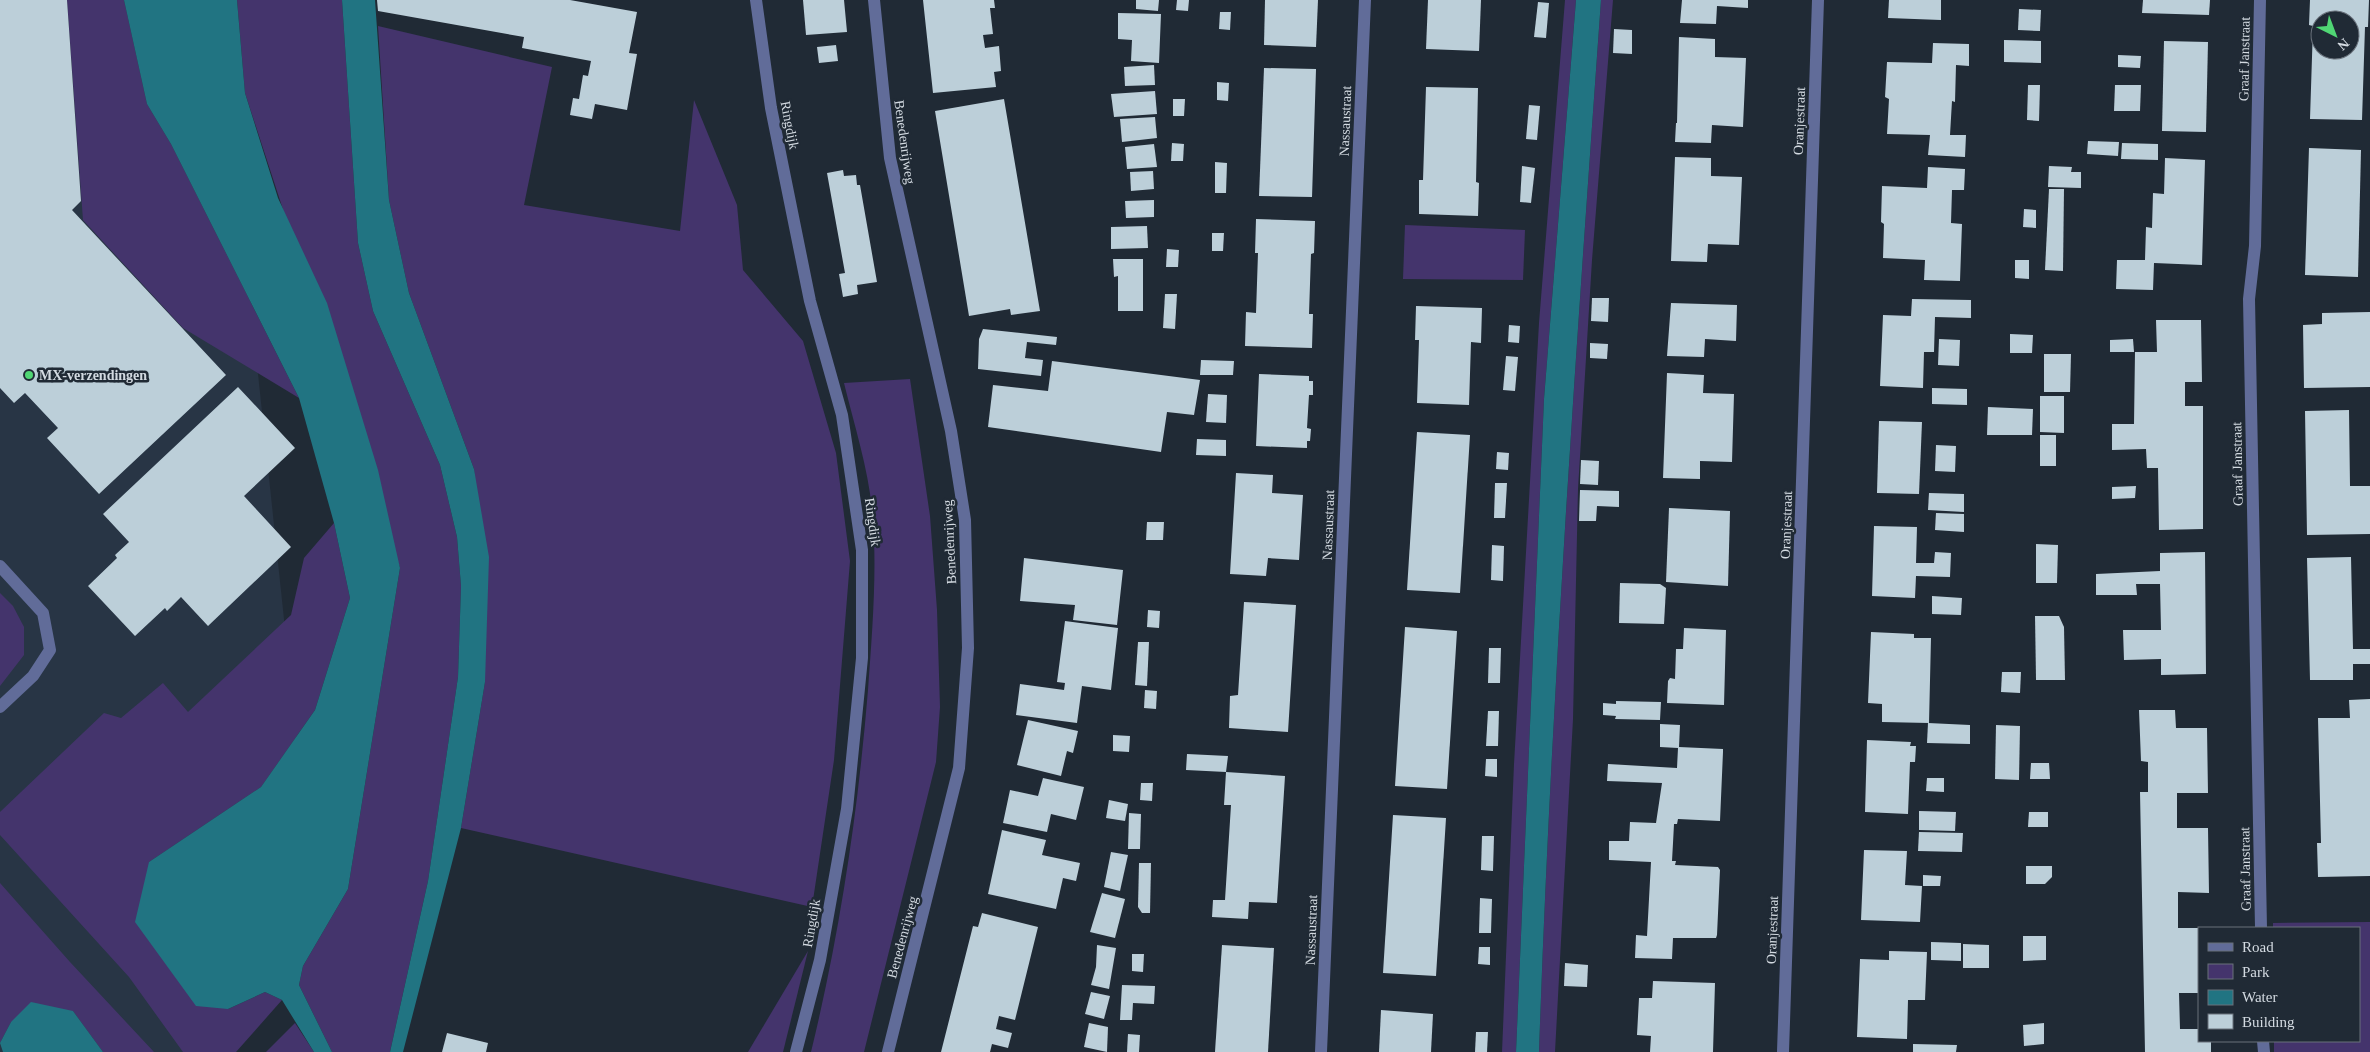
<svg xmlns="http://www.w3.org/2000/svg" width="2370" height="1052" viewBox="0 0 2370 1052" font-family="Georgia,serif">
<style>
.built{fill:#283545}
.green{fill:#44346c}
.water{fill:#217482}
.building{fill:#bccfd9;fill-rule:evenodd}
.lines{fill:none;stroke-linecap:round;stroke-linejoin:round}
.minor{stroke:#616c99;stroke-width:12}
.poi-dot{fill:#50d674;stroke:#202a35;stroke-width:2}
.labels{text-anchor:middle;stroke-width:5;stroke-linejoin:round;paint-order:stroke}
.street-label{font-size:14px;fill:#d3dae1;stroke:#202a35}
.poi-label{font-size:14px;font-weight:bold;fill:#d3dae1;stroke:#202a35;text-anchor:start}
</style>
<rect width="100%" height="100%" fill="#202a35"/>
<!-- built -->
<polygon class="built" points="0,0 198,0 239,195 305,817 186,1052 0,1052"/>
<!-- green -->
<g class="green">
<polygon points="67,0 124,0 147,104 171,144 299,398 183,328 83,220"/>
<polygon points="237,0 342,0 358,243 373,311 440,465 457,537 461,586 458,677 428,881 390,1052 332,1052 299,985 303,966 348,889 400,568 245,93"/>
<polygon points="1565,0 1576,0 1544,399 1516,1052 1502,1052 1514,764 1539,323"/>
<path d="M1601,0H1613L1592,260L1578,489L1573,719L1555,1052H1539C1551,701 1576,350 1601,0Z"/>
<polygon points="378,26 552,67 524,205 680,231 694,100 737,205 743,270 803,341 836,453 850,561 834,760 812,907 461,828 485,682 474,469 409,293 389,200"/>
<polygon points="1405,225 1525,230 1523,280 1403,279"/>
<path d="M910,379L930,516L937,610L940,707L936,762L864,1052H811C840,933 858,812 868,690C872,634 877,576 873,520C870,474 855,428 844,383Z"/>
<polygon points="334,523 350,598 315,710 261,787 149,862 228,1009 265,992 282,1000 236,1052 183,1052 129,977 0,835 0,812 104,713 121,718 163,683 188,712 291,615 304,558"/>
<polygon points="0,593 13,606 24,627 24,655 0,686"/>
<polygon points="0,883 70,962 154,1052 103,1052 73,1011 11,1022 0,1043"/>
<polygon points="2370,922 2370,1052 2274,1052 2274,1041 2359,1041 2359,928 2273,928 2273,923"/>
<polygon points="808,951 783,1052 748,1052"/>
<polygon points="295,1023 314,1052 266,1052"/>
</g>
<!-- water -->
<g class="water">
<polygon points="124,0 237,0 245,93 278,198 327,303 378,470 400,568 348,889 303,966 299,985 332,1052 314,1052 282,1000 265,992 228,1009 196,1006 135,922 149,862 261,787 315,710 350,598 334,523 299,398 171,144 147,104"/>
<polygon points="342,0 375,0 389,200 409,293 474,469 489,557 485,682 461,828 403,1052 390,1052 428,881 458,677 461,586 457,537 440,465 373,311 358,243"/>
<path d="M1576,0H1601C1576,350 1551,701 1539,1052H1516L1544,399Z"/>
<polygon points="31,1002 73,1011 103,1052 3,1052 0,1043 11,1022"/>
</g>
<!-- building -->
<g class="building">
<polygon points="0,0 67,0 81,201 72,210 226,375 99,494 47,438 58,428 25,393 14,403 0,388"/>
<polygon points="377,0 570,0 637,12 629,53 637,54 627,110 595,104 592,119 570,115 573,98 579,99 583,75 588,76 591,61 522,48 524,37 378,11"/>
<polygon points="803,0 844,0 847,32 806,35"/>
<polygon points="923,0 994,0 995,8 990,8 993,34 983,35 985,48 999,46 1001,71 994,72 996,87 933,93"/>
<polygon points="1136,0 1159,0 1158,11 1136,9"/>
<polygon points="1177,0 1189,0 1188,11 1176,10"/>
<polygon points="1265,0 1318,0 1316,47 1264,45"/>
<polygon points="1428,0 1481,0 1479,51 1426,49"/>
<polygon points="1682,0 1748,0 1748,8 1717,6 1716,24 1680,23"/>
<polygon points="1889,0 1941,0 1941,20 1888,18"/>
<polygon points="2143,0 2210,0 2209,15 2142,13"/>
<path d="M2310,0H2369L2368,27H2365L2362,120L2310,119L2313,26L2309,25ZM2320,20H2350V50H2320Z"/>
<polygon points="1538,2 1549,3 1546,38 1534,37"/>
<polygon points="2019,9 2041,10 2040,31 2018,30"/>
<polygon points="1220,12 1231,12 1230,30 1219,29"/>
<polygon points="1118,13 1161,14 1159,63 1131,61 1132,40 1118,39"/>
<polygon points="1614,29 1632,30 1632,54 1613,53"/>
<polygon points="1679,37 1715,39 1715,57 1746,58 1743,127 1712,125 1711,143 1675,142 1676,123 1677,123"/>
<polygon points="2004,40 2041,41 2041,63 2004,62"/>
<polygon points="2164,41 2208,42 2206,132 2162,131"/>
<polygon points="1933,43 1969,44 1969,66 1956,65 1955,102 1952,101 1950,135 1966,135 1965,157 1928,155 1930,135 1887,134 1889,99 1885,97 1887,62 1932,63"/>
<polygon points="836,45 838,61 819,63 817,47"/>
<polygon points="2118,55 2141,56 2140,68 2118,67"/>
<polygon points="1154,65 1155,85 1125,86 1124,67"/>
<polygon points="1264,68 1316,69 1312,197 1259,196"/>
<polygon points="1217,82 1229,83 1228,101 1217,100"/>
<polygon points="2028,85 2040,85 2039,121 2027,120"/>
<polygon points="2115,85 2141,85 2140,111 2114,111"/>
<polygon points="1426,87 1478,88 1476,182 1479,183 1478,216 1419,214 1419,180 1423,180"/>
<polygon points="1155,91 1157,114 1114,117 1111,94"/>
<polygon points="1004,99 1040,311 1011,315 1010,309 969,316 935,111"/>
<polygon points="1173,99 1185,99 1184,116 1173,116"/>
<polygon points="1529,105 1540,106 1537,140 1526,139"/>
<polygon points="1155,117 1157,138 1122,142 1120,119"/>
<polygon points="2088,141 2119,142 2118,156 2087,154"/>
<polygon points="1172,143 1184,144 1183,161 1171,161"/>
<polygon points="2122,143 2158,144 2158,160 2121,159"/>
<polygon points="1154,144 1157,167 1127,169 1125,147"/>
<polygon points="2309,148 2361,150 2358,277 2305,275"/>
<polygon points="1675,157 1711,158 1711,176 1742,177 1739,245 1708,244 1707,262 1671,261"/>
<polygon points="2165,158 2205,160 2202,265 2154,263 2153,290 2116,289 2117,260 2145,260 2146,227 2152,228 2153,193 2164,194"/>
<polygon points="1215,162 1227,163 1226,193 1215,193"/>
<polygon points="1522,166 1535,168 1531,203 1520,202"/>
<polygon points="2049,166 2072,167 2071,172 2081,172 2081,188 2048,187"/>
<polygon points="1928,167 1965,169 1964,190 1952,190 1951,223 1962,224 1960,281 1924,280 1925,260 1883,258 1884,224 1881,222 1882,186 1927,188"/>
<polygon points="843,170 844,176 856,175 857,185 860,185 877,282 857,285 858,294 843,297 839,274 845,273 827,173"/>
<polygon points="1153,171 1154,189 1131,191 1130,172"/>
<polygon points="2049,189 2064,189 2063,271 2045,270"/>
<polygon points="1154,200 1154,217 1126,218 1125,201"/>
<polygon points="2024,209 2036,210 2036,228 2023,227"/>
<polygon points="1256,219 1315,221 1314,253 1311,254 1309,314 1313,314 1312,348 1245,346 1246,312 1256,313 1258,253 1255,253"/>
<polygon points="1147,226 1148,248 1111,249 1111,227"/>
<polygon points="1212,233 1224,233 1223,251 1212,251"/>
<polygon points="1167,249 1179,250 1178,267 1166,267"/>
<polygon points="1113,259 1143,259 1143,311 1118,311 1118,276 1114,277"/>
<polygon points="2015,260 2029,260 2029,279 2015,278"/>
<polygon points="1165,294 1177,294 1175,329 1163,328"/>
<polygon points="1592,298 1609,298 1608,322 1591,321"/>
<polygon points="1912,299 1971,300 1971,318 1935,317 1934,352 1924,352 1923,388 1880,386 1883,315 1911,316"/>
<polygon points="1671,303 1737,305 1736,341 1705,339 1704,357 1667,356"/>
<polygon points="1416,306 1482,308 1481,343 1471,342 1469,405 1417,403 1419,340 1415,340"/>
<polygon points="2370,312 2370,387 2304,388 2303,325 2322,324 2322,313"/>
<polygon points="2156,320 2201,320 2202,382 2185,382 2185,406 2203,406 2203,529 2159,530 2158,468 2147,468 2146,449 2112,450 2112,424 2134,424 2135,352 2157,352"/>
<polygon points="1509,325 1520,326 1519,343 1508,342"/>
<polygon points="983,329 1057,337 1056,345 1027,342 1025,358 1043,360 1041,376 978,369 979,339"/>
<polygon points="2010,334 2033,335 2032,353 2010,353"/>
<polygon points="1939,339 1960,340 1959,366 1938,365"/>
<polygon points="2133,339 2134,352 2110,352 2110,340"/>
<polygon points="1590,343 1608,344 1607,359 1590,358"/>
<polygon points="2044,354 2071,354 2070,392 2044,392"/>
<polygon points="1506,356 1518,357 1515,391 1503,390"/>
<polygon points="1201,360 1234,361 1233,375 1200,375"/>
<polygon points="1052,361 1200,380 1194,415 1167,412 1161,452 988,427 993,385 1048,391"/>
<polygon points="1667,373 1704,375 1703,393 1734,394 1732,462 1700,461 1700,479 1663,478"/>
<polygon points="1259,374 1309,376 1309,381 1313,381 1313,395 1309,395 1307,428 1311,429 1310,441 1307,441 1307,448 1256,446"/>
<polygon points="238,387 295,448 244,496 291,547 208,626 181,597 167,611 165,608 135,636 88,586 117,558 115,555 129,542 103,514"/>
<polygon points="1932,388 1967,389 1967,405 1932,404"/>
<polygon points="1208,394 1227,395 1226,423 1206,422"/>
<polygon points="2040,396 2064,396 2064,433 2040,432"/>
<polygon points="1988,407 2033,409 2032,435 1987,435"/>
<polygon points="2349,410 2350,486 2370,486 2370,534 2307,535 2305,411"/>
<polygon points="1879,421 1922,422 1919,494 1877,493"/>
<polygon points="1417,432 1470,435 1460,593 1407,590"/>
<rect x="2040" y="435" width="16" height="31"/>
<polygon points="1197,439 1226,440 1226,456 1196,455"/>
<polygon points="1936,445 1956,446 1955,472 1935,471"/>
<polygon points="1497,452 1509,453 1508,470 1496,469"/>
<polygon points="1581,460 1599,461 1598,485 1580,484"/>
<polygon points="1236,473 1273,475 1272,493 1303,495 1299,560 1268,558 1266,576 1230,574"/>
<polygon points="1495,483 1507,483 1505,518 1494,518"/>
<polygon points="2136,486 2135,498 2112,499 2112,487"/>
<polygon points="1580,490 1619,491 1619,507 1597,506 1596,521 1579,521"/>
<polygon points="1929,493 1964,494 1964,512 1928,510"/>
<polygon points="1669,508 1730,511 1728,586 1666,582"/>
<polygon points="1936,513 1964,514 1964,532 1935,530"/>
<polygon points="1147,522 1164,522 1163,540 1146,540"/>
<polygon points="1874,526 1917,527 1916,563 1934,563 1935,552 1951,553 1950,577 1916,576 1915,598 1872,596"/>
<polygon points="2036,544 2058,545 2057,583 2036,583"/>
<polygon points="1492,545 1504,546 1503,581 1491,580"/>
<polygon points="2205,552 2206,674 2161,675 2161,659 2124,660 2123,630 2161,630 2160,584 2136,584 2137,595 2096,595 2096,574 2160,571 2160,553"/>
<polygon points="2351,557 2353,649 2370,649 2370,664 2353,664 2353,680 2310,680 2307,558"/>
<polygon points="1024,558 1123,570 1117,625 1073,620 1075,605 1020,601"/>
<polygon points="1620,583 1660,584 1666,588 1664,624 1619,623"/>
<polygon points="1932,596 1962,598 1961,615 1932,614"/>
<polygon points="1244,602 1296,605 1288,732 1229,728 1230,696 1238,695"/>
<polygon points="1148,610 1160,611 1159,628 1147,627"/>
<polygon points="2035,616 2059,616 2064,627 2065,680 2036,680"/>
<polygon points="1065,621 1118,628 1111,690 1082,686 1077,723 1016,715 1020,684 1064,690 1065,683 1057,682"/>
<polygon points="1405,627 1457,631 1447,789 1395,786"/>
<polygon points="1684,628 1726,630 1724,705 1667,703 1668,681 1670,678 1675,679 1676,649 1683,649"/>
<polygon points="1871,632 1914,634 1914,638 1931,638 1929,723 1882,722 1882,704 1868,703"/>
<polygon points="1138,642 1149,642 1147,686 1135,685"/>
<polygon points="1489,648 1501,648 1500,683 1488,683"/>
<polygon points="2002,672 2021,672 2020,693 2001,692"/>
<polygon points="1145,690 1157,691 1156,709 1144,708"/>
<polygon points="2370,699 2370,876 2318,877 2317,843 2321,843 2318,718 2350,718 2349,700"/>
<polygon points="1616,701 1661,702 1660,720 1615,719 1616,716 1603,715 1603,703 1616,704"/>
<polygon points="2139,710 2175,710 2176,728 2207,728 2208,793 2177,793 2177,828 2208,828 2209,893 2178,892 2178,928 2199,928 2199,993 2179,993 2180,1029 2199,1029 2199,1041 2211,1041 2211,1052 2145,1052 2140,792 2148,792 2148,762 2141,761"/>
<polygon points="1488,711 1499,711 1498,746 1486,746"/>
<polygon points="1028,720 1078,731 1073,753 1067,751 1061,776 1017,765"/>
<polygon points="1928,723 1970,725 1970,744 1927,743"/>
<polygon points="1660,724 1680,725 1679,747 1723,749 1723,752 1720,821 1678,819 1677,824 1674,824 1673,843 1672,861 1676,861 1675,865 1718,867 1720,870 1717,935 1716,938 1673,938 1672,959 1635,958 1636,935 1647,936 1651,862 1609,860 1609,841 1629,841 1630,822 1656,823 1662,783 1607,781 1608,764 1677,768 1678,748 1660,747"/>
<polygon points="1996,725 2020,726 2019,780 1995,779"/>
<polygon points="1113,735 1130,736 1129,752 1113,751"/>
<polygon points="1867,740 1911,742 1910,746 1916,746 1915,762 1910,762 1908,814 1865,812"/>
<polygon points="1187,754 1228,756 1226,772 1285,776 1277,903 1249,902 1248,919 1212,917 1213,900 1225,900 1231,805 1224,805 1226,772 1186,770"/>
<polygon points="1486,759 1497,759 1497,777 1485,776"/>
<polygon points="2031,763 2049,763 2050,779 2030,779"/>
<polygon points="1043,778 1084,787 1076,820 1051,814 1047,832 1003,823 1010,790 1038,796"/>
<polygon points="1927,778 1944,778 1944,792 1926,791"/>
<polygon points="1141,783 1153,783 1152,801 1140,800"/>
<polygon points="1109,800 1128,804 1125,821 1106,818"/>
<polygon points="1919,811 1956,812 1955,831 1919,830"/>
<polygon points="2029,812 2048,812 2048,827 2028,827"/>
<polygon points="1129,813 1141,814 1140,849 1128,849"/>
<polygon points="1393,815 1446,818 1436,976 1383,973"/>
<polygon points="1002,830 1046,840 1042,855 1080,863 1076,881 1063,878 1056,909 988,894"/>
<polygon points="1919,832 1963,833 1962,852 1918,851"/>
<polygon points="1482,836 1494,836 1493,871 1481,870"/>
<polygon points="1864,850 1907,851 1905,885 1922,886 1920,922 1861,920"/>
<polygon points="1111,852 1128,855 1120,891 1104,887"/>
<polygon points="1139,863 1151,863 1150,913 1142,913 1138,907"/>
<polygon points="2026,866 2052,866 2052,877 2045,884 2026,884"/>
<polygon points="1923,875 1941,876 1940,886 1923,886"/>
<polygon points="1102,893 1125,899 1115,938 1090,932"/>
<polygon points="1480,898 1492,899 1491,933 1479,933"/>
<polygon points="982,913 1038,927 1015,1020 999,1016 996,1029 1012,1033 1008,1048 992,1044 990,1052 941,1052 973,926 978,927"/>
<polygon points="2023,936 2046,936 2046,960 2023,961"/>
<polygon points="1931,942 1961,943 1961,961 1931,960"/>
<polygon points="1963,944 1989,945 1989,968 1963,968"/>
<polygon points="1097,945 1116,948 1109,989 1091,985 1096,967"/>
<polygon points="1222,945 1274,948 1268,1052 1215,1052"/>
<polygon points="1479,947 1490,947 1490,965 1478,964"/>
<polygon points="1889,951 1927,952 1925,1000 1908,1000 1907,1039 1857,1037 1860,959 1889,960"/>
<polygon points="1132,954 1144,954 1143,972 1132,971"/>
<polygon points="1565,963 1588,965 1587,987 1564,986"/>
<polygon points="1653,981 1715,983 1713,1052 1650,1052 1651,1036 1637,1035 1639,998 1652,998"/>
<polygon points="1122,985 1155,986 1154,1004 1133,1003 1132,1020 1120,1020"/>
<polygon points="1091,992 1110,996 1104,1019 1085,1014"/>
<polygon points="1381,1010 1433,1014 1431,1052 1379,1052"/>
<polygon points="1089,1023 1108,1027 1107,1052 1084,1047"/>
<polygon points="2044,1023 2044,1044 2024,1046 2023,1025"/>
<polygon points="1476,1032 1488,1032 1487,1052 1475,1052"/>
<polygon points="447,1033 488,1043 486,1052 442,1052"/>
<polygon points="1128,1034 1140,1035 1139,1052 1127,1052"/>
<polygon points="1913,1044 1957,1045 1956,1052 1913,1052"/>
</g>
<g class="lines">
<!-- minor -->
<g class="minor">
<polyline points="756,0 771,108 810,301 842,415 862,550 862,658 847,809 820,960 796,1052"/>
<polyline points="874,0 890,158 951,431 965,520 968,648 959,768 888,1052"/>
<polyline points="2260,0 2255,246 2249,299 2261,928"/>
<polyline points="0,566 43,613 50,650 33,676 0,707"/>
<polyline points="2263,1041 2264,1052"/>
<polyline points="1321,1052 1365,0"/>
<polyline points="1783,1052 1818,0"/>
</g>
</g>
<!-- markers -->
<circle class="poi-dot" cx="29" cy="375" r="5"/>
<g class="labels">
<!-- street labels -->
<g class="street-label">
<text transform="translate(2244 59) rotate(-89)" y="5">Graaf Janstraat</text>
<text transform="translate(1345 121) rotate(-88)" y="5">Nassaustraat</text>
<text transform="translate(1799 121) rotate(-88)" y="5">Oranjestraat</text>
<text transform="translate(790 125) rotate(79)" y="5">Ringdijk</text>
<text transform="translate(905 142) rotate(82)" y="5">Benedenrijweg</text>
<text transform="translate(2237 464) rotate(-91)" y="5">Graaf Janstraat</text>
<text transform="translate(873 522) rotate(82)" y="5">Ringdijk</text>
<text transform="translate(1328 525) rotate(-88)" y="5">Nassaustraat</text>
<text transform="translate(1786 525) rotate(-88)" y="5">Oranjestraat</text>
<text transform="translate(949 542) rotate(-93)" y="5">Benedenrijweg</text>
<text transform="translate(2245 869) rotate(-91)" y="5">Graaf Janstraat</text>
<text transform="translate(811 923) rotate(-80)" y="5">Ringdijk</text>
<text transform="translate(1311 930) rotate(-88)" y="5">Nassaustraat</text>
<text transform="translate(1772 930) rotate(-88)" y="5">Oranjestraat</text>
<text transform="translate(902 937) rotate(-75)" y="5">Benedenrijweg</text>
</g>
<!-- poi labels -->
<g class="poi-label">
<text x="39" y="380">MX-verzendingen</text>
</g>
</g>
<!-- legend -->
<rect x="2198" y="927" width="162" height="115" fill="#202a35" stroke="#68707a"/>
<rect x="2208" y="943" width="25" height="8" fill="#616c99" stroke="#68707a"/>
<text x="2242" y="952" font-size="15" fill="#d3dae1">Road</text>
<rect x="2208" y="964" width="25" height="15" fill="#44346c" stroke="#68707a"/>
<text x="2242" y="977" font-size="15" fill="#d3dae1">Park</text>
<rect x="2208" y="990" width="25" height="15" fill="#217482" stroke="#68707a"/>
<text x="2242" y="1002" font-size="15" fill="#d3dae1">Water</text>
<rect x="2208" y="1014" width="25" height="15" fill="#bccfd9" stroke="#68707a"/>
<text x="2242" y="1027" font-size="15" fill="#d3dae1">Building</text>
<!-- north arrow -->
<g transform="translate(2335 35) rotate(138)"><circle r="24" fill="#202a35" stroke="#68707a"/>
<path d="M0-4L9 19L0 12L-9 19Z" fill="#50d674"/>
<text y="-8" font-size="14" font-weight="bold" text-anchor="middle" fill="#d3dae1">N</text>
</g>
</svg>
